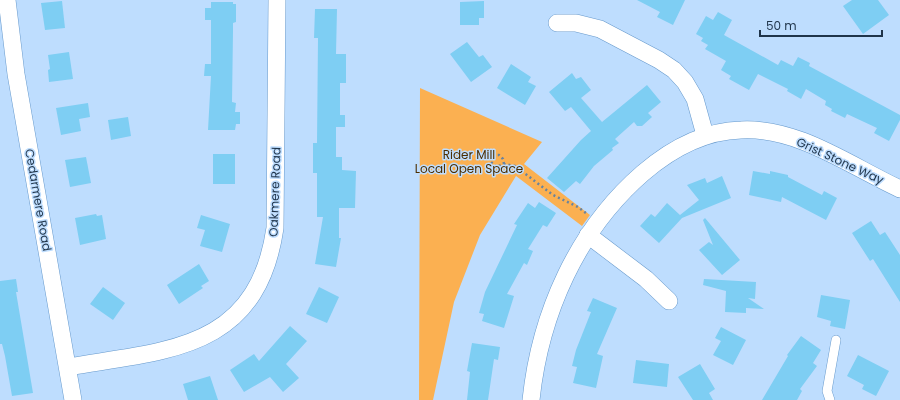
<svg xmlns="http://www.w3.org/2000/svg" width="900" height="400" viewBox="0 0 900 400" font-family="Poppins,sans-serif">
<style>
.green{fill:#fbb051}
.building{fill:#7ecef3}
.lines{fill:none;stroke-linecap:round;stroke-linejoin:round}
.service-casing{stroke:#69c;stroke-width:10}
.minor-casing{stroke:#69c;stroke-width:18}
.path{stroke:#69839e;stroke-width:2.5;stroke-dasharray:2 3;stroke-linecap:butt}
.service{stroke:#fff;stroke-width:9}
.minor{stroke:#fff;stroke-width:17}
.labels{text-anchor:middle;stroke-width:3;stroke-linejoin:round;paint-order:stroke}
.park-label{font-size:12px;fill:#4c2e00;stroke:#beddfe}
.street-label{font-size:12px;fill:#1f344a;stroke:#beddfe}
</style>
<rect width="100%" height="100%" fill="#beddfe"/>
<!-- green -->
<polygon class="green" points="420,88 542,142 524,164 590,215 582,226 516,176 480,235 454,302 433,400 419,400"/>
<!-- building -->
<g class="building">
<polygon points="637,0 685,0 673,25 657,17 660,12"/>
<polygon points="852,0 878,0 889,15 863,34 843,6"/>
<polygon points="62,1 65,28 45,30 41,3"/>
<polygon points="484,1 484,18 479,18 479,25 460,25 460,2"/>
<polygon points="211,2 233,2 233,4 236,4 236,22 233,23 233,31 232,102 236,103 235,112 240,112 240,124 236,124 235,130 208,130 211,76 204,76 205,64 211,64 211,20 205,20 205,8 211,8"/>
<polygon points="315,9 337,9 336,54 346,54 346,83 340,83 340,115 345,115 345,127 336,127 336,157 342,157 342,170 356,171 355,208 339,208 339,238 341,238 336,267 315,264 323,217 317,217 317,173 313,173 313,143 317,143 318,38 314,38"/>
<polygon points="718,12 732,20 724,35 778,65 781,60 793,66 798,57 810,63 809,66 900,115 900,120 889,141 874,133 877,128 847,114 845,118 831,111 832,109 825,105 826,101 806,89 801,99 787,91 788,89 758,74 749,90 729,79 731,76 721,70 726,61 705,49 708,45 701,41 703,38 696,34 706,16 713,20"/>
<polygon points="467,42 479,57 483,55 492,67 471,82 450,54"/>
<polygon points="69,52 73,79 49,82 48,70 50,69 48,55"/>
<polygon points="511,64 531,77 528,82 536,86 525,105 497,88"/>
<polygon points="572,73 576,79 581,77 591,90 581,98 602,122 647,85 661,102 648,113 652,117 642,126 637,126 634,122 615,139 619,143 612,148 613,150 594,166 580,184 576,181 564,192 547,178 581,140 591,131 571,107 565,111 549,92"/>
<polygon points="88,103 90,117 79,119 81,131 61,135 56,108"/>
<polygon points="128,117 131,136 111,140 108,120"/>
<rect x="213" y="154" width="22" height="30"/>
<polygon points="86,157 91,183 70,187 65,160"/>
<polygon points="753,171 770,174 770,171 788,175 788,177 822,195 824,191 837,198 826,220 782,197 781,202 749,195"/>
<polygon points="722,176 731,198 682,218 659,243 640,226 651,214 655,217 667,203 680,215 699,200 687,185 705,178 707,183"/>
<polygon points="539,202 556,213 547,227 543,225 528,249 533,251 527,265 524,263 507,294 514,296 504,328 482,321 484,314 479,313 485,292 517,225 514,224 528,203 535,208"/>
<polygon points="96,214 97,216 102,215 106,239 80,245 75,218"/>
<polygon points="201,215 230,224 222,252 200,246 205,230 197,228"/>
<polygon points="705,218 740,260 722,275 699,250 709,242 713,245 703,220"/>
<polygon points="871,221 880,235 885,232 900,255 900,302 873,259 870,261 852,233"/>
<polygon points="199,264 209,281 201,286 203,288 179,304 167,285"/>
<polygon points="16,279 18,292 16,292 33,393 12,396 5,356 2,344 0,344 0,281"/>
<polygon points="704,279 756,282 755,299 748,298 764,309 746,308 746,313 725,312 726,291 703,285"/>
<polygon points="103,287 125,303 113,320 90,304"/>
<polygon points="319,287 339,297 327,323 306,314"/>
<polygon points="821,295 850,300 845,329 830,326 831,321 817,317"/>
<polygon points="593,298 617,308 597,354 603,356 596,388 573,383 577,367 572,366 576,350 591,312 587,311"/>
<polygon points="290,326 307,341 286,364 299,378 283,392 270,377 244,392 230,370 254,354 259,361"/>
<polygon points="721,327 746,340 733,365 713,355 721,341 715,338"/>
<polygon points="801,336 821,350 813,363 817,366 800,389 802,391 797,400 762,400 788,356 787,355"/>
<polygon points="472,343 500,347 498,360 494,359 488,400 467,400 470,372 467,371"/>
<polygon points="858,355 889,371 876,396 862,389 864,385 847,376"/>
<polygon points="636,360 669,364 667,387 633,383"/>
<polygon points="700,364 715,389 709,393 713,400 693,400 678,377"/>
<polygon points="210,376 218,400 188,400 183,384"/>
</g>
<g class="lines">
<!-- service casing -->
<g class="service-casing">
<polyline id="service" points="830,400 827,391 836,340"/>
</g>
<!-- minor casing -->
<g class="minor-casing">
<g id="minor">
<polyline points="7,0 16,74 73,400"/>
<polyline points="557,23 576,23 600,29 659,60 674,70 685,82 695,99 705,135"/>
<polyline points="588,235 646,279 669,301"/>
<path d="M68,367C167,350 257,351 275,228L277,0"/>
<path d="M531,400C540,314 577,230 643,173C671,149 703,131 741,130C798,127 850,166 900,189"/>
</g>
</g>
<!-- path -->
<polyline class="path" points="504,164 503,159 499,155 494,155 490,158 491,162 496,167 504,164 515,166 553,195 578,207 586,213"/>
<!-- service -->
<use href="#service" class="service"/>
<!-- minor -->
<use href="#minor" class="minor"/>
</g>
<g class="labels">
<!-- park labels -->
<g class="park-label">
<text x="469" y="159">Rider Mill<tspan x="469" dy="14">Local Open Space</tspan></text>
</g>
<!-- street labels -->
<g class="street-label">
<text transform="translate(840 161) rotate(25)" y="4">Grist Stone Way</text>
<text transform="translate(275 192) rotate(-88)" y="4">Oakmere Road</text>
<text transform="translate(38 200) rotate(80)" y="4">Cedarmere Road</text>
</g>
</g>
<!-- scale -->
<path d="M760 30v6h122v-6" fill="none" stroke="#1f344a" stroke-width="2"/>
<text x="766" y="30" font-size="12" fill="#1f344a" stroke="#beddfe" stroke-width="3" paint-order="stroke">50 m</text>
</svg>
